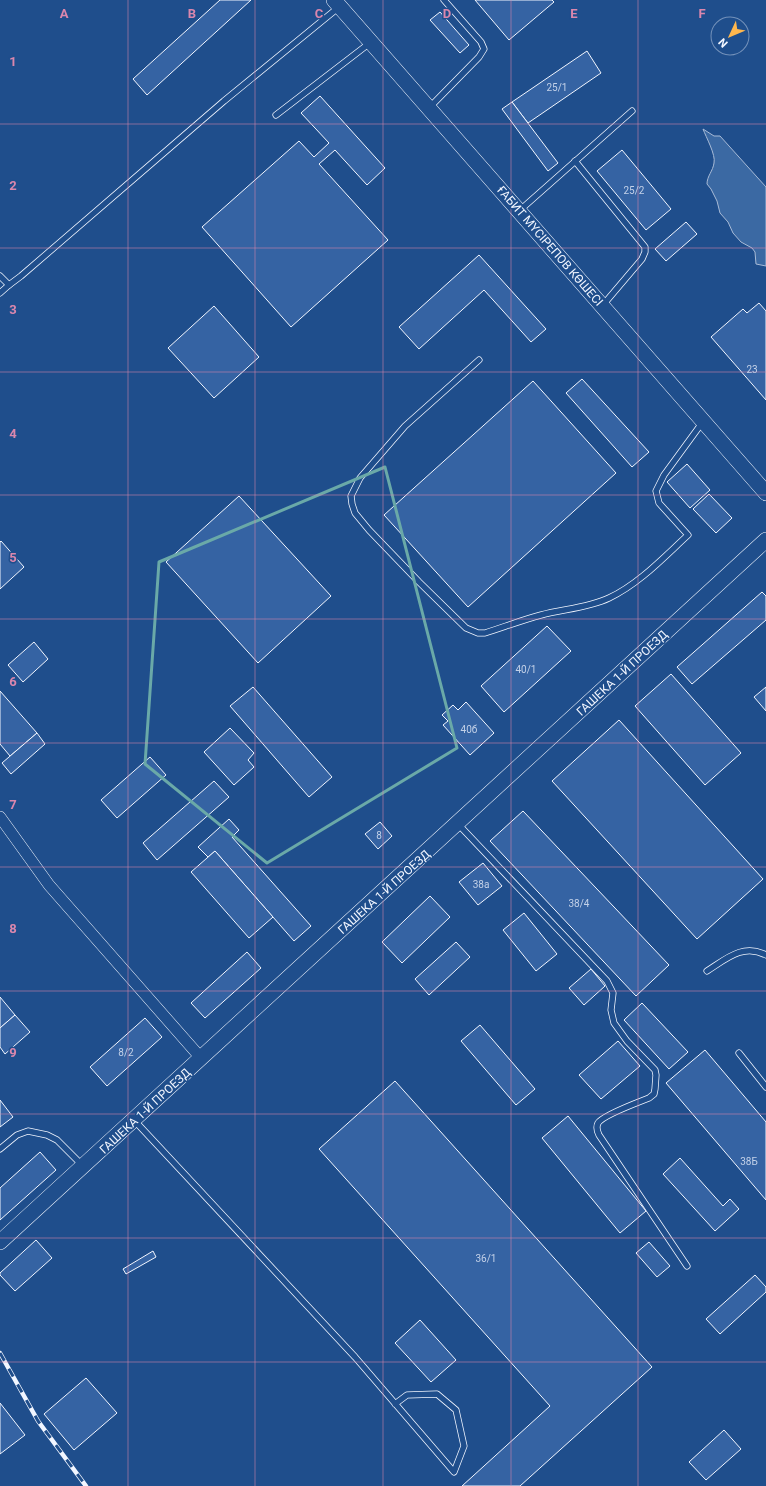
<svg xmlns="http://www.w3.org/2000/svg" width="766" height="1486" viewBox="0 0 766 1486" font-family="Roboto,sans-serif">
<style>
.water{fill:#3b69a3;stroke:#a8bbd7}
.building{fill:#3563a3;stroke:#f2f6ff}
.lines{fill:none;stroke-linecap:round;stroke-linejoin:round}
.service-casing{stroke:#f2f6ff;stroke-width:7}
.minor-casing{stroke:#f2f6ff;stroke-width:12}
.secondary-casing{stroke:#f2f6ff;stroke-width:16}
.service{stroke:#1f4e8c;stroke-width:5.5}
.minor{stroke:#1f4e8c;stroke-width:11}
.secondary{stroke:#1f4e8c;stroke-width:15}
.rail-casing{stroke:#f2f6ff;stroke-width:4.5}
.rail{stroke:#1f4e8c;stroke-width:3;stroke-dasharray:9;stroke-linecap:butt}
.marked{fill:none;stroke:#6aa9a8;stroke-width:3;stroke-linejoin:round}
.grid{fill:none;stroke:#da87ad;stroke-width:1;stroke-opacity:0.55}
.labels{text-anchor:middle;stroke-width:3;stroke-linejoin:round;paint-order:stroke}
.number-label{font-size:10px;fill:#c3d1e8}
.street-label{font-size:12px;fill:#f2f6ff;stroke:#1f4e8c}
.grid-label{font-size:13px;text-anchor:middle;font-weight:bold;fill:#da87ad;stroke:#1f4e8c;stroke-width:3;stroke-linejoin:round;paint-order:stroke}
</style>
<rect width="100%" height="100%" fill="#1f4e8c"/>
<!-- water -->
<path class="water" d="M703,129L714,136H720L766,187V266L756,264L755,252L752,248L741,242L733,233L728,222L720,213L717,201L711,189L707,184C707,176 713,171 714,163C716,155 706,137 703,129Z"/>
<!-- building -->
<g class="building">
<polygon points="220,0 251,0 147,95 133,79"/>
<polygon points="475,0 552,0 554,2 509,40"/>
<polygon points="440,12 469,45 460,53 430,20"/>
<polygon points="587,51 601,73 528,123 512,102"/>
<polygon points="320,96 385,168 367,185 335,150 319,164 388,240 291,327 202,227 299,141 314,157 329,143 301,113"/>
<polygon points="512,102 558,163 548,171 502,109"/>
<polygon points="622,150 671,209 646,230 597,171"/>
<polygon points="686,222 697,234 666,261 655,249"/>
<polygon points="479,255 546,329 531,342 484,290 419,349 399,327"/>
<polygon points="759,303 766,311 766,400 711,337 743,309 747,313"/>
<polygon points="214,306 259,357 214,398 168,348"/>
<polygon points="582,379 649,452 632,467 566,393"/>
<polygon points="533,381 616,473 468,607 384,515"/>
<polygon points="687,464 710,490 690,508 667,482"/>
<polygon points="709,494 732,518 716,533 693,509"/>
<polygon points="239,496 331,596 258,663 166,562"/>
<polygon points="1,541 24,567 0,589 0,542"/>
<polygon points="762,592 766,596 766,620 692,684 677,667"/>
<polygon points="547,626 571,651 504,712 481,686"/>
<polygon points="34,642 48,659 23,682 8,665"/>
<polygon points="671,674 741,753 705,785 635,706"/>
<polygon points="253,687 332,777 309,797 230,706"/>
<polygon points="766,687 766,711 754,697"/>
<polygon points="0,691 37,733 10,756 0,744"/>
<polygon points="466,702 494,733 470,755 443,725 448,721 442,715 453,705 458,710"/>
<polygon points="619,720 763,879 697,939 552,781"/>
<polygon points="230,728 254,753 248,760 254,767 234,785 204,752"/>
<polygon points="37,733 45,744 11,774 2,763"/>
<polygon points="150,757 166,775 117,818 101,800"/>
<polygon points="214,781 229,797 157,860 143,843"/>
<polygon points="523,811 669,965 636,996 490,841"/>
<polygon points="229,819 239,830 232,837 311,926 294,941 215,851 208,857 198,847"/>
<polygon points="380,822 392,836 378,849 365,834"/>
<polygon points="215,851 273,917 249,938 191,872"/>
<polygon points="483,863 502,886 478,905 459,882"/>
<polygon points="430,896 450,917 402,963 382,942"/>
<polygon points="524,913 557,954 536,971 503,930"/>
<polygon points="456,942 470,957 429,995 415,979"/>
<polygon points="247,952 261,968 205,1018 191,1003"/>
<polygon points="591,969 605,986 584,1005 569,988"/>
<polygon points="0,997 15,1015 0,1028"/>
<polygon points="642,1003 688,1052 669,1069 624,1020"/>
<polygon points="15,1015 30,1032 5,1054 0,1047 0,1028"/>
<polygon points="145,1018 162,1037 107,1086 90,1067"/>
<polygon points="480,1025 535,1089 516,1105 461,1041"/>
<polygon points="618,1041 640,1066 601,1099 579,1075"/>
<polygon points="705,1050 766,1122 766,1200 666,1083"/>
<polygon points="395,1081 652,1367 520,1486 462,1486 550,1406 319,1149"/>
<polygon points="0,1100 13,1117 0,1127"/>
<polygon points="568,1116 646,1211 620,1233 542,1138"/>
<polygon points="40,1152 56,1170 0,1220 0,1188"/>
<polygon points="680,1158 723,1206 730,1199 739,1209 715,1231 663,1174"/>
<polygon points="36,1240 52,1258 15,1291 0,1275 0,1273"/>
<polygon points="649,1242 670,1266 657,1277 636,1253"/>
<polygon points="153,1251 156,1257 126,1274 123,1269"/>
<polygon points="755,1275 766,1287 766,1292 720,1334 706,1319"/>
<polygon points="420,1320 456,1360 431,1382 395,1343"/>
<polygon points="86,1378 117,1413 74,1450 44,1414"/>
<polygon points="0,1403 25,1435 0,1454"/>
<polygon points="724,1430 741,1449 706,1480 689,1462"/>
</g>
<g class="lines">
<!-- service casing -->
<g class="service-casing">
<g id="service">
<polyline points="429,108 479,57 484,49 481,42 444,0"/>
<polyline points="276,115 371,42"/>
<polyline points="575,161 645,247 645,252 642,259 603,305"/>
<polyline points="519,211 632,111"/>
<polyline points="0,276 9,285 21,276 224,101 339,7"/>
<polyline points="0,293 9,285"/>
<path d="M479,360L405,426L360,478L351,496L352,504L355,513L369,530L419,582L466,628L478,633H485C504,627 522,620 541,615C563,609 588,608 609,598C639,584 664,557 688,535L659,503L656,491L664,475L702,423"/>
<path d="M458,824L607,981L613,993L611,1010L614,1023L627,1041L655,1070L656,1075L655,1089L654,1094L649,1098C639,1102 603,1115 598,1123C596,1127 597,1131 599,1135L687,1266"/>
<path d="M707,971C726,959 743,943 766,955"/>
<polyline points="739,1053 766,1087"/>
<polyline points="134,1120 355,1357 454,1472 464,1446 456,1410 437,1394 407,1395 395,1404"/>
<polyline points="0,1149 17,1135 28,1131 47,1135 57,1140 82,1165"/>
</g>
</g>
<!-- minor casing -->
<g class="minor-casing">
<polyline id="minor" points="0,817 49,885 201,1058"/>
</g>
<!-- secondary casing -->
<g class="secondary-casing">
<g id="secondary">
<polyline points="334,0 766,493"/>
<polyline points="0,1242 766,540"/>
</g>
</g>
<!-- service -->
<use href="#service" class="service"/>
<!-- minor -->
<use href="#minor" class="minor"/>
<!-- secondary -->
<use href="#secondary" class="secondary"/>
<!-- rail casing -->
<g class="rail-casing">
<polyline id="rail" points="0,1353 38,1421 86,1486"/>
</g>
<!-- rail -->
<use href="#rail" class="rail"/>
</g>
<!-- marked area -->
<path class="marked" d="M385,467L457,748L267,863L145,764L159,562Z"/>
<!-- grid -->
<path class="grid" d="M128,0V1486M255,0V1486M383,0V1486M511,0V1486M638,0V1486M0,124H766M0,248H766M0,372H766M0,495H766M0,619H766M0,743H766M0,867H766M0,991H766M0,1114H766M0,1238H766M0,1362H766"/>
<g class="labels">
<!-- number labels -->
<g class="number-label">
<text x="557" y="91">25/1</text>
<text x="634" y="194">25/2</text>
<text x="752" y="373">23</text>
<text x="526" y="673">40/1</text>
<text x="469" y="733">40б</text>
<text x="379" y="839">8</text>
<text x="481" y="888">38а</text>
<text x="579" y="907">38/4</text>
<text x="126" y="1056">8/2</text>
<text x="749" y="1165">38Б</text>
<text x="486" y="1262">36/1</text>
</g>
<!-- street labels -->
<g class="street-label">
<text transform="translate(550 246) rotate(49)" y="4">ҒАБИТ МҮСІРЕПОВ КӨШЕСІ</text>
<text transform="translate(622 673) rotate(-43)" y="4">ГАШЕКА 1-Й ПРОЕЗД</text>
<text transform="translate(384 892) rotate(-42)" y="4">ГАШЕКА 1-Й ПРОЕЗД</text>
<text transform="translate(145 1111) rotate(-43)" y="4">ГАШЕКА 1-Й ПРОЕЗД</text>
</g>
</g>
<g class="grid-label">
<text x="64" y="18">A</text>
<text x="192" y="18">B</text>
<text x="319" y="18">C</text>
<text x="447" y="18">D</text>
<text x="574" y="18">E</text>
<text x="702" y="18">F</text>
<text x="13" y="66">1</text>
<text x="13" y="190">2</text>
<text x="13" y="314">3</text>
<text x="13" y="438">4</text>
<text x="13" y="562">5</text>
<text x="13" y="686">6</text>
<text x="13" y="809">7</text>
<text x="13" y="933">8</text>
<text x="13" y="1057">9</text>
</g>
<!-- north arrow -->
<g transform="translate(730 36) rotate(226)"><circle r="19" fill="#1f4e8c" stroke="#7391ba"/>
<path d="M0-3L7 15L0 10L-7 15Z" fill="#ffb74d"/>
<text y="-6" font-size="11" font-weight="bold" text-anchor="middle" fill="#f2f6ff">N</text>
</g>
</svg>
